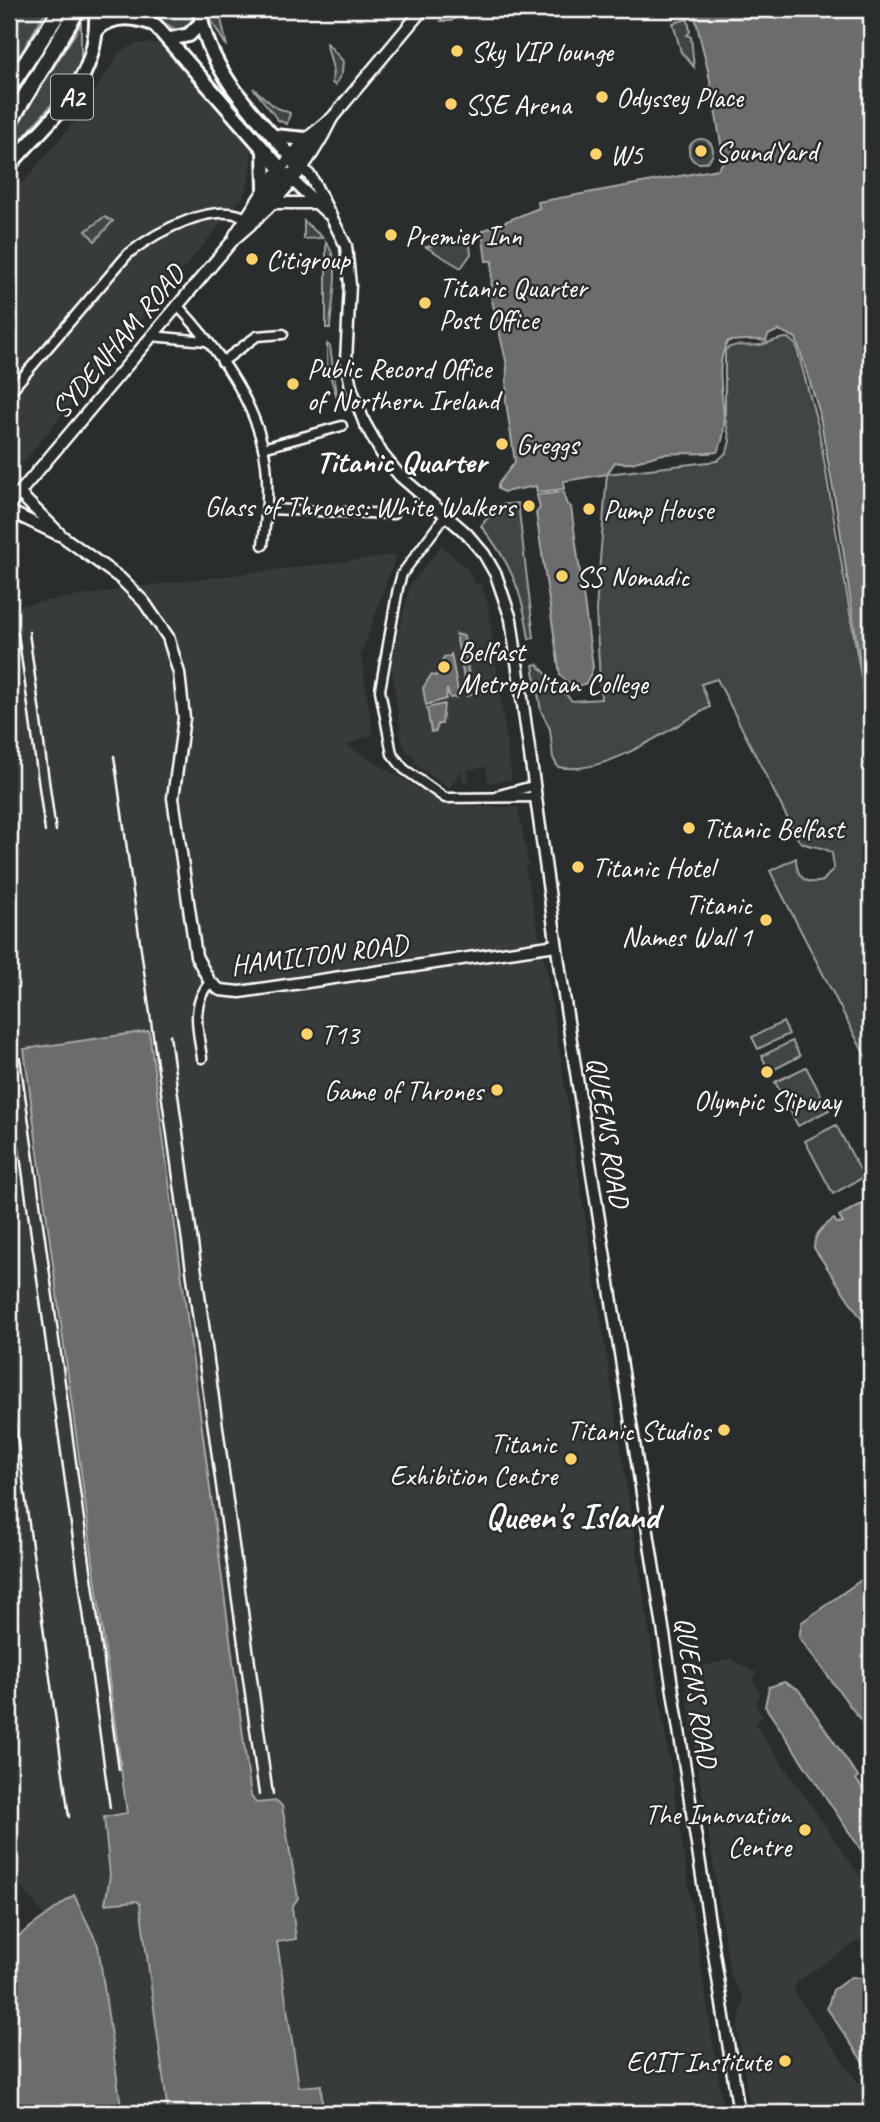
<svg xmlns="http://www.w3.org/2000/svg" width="880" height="2122" viewBox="0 0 880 2122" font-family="Caveat,sans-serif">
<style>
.built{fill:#373a3b}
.green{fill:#414445;stroke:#a0a2a2;stroke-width:2}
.water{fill:#6a6c6d;stroke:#a6a7a7;stroke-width:2}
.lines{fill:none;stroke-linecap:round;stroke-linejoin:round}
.minor-casing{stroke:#fff;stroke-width:13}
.tertiary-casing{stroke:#fff;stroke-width:15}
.trunk-casing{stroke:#fff;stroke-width:18}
.motorway-casing{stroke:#fff;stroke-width:19}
.minor{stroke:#2a2d2e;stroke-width:8}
.tertiary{stroke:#2a2d2e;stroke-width:10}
.trunk{stroke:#2a2d2e;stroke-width:12}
.motorway{stroke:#2a2d2e;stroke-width:14}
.rail{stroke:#fff;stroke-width:2.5}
.poi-dot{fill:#ffd166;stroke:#2a2d2e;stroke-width:2.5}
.labels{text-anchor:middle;stroke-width:5;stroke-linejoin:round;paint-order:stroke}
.shield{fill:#2a2d2e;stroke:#bfc0c0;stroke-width:2}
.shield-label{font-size:26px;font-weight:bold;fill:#fff}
.poi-label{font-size:28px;fill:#fff;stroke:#2a2d2e;text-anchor:start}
.street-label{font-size:28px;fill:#fff;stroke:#2a2d2e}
.quarter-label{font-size:32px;font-weight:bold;fill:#fff;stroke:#2a2d2e}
.district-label{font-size:35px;font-weight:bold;fill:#fff;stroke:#2a2d2e}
</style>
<rect width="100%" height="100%" fill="#2a2d2e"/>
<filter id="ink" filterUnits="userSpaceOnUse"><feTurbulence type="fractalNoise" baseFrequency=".0143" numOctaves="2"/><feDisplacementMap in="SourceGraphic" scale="14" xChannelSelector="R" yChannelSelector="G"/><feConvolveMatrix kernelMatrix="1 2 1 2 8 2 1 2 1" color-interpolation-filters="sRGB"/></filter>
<g filter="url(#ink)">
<!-- built -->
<g class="built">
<polygon points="156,43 171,52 220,106 252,148 249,182 243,197 9,479 9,199 75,121 120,52 134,44"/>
<polygon points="442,545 467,569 476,585 481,584 488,605 512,780 488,783 486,767 468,770 469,781 462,781 461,771 449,788 413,763 416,759 406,751 402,741 391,664 410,585"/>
<polygon points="396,555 361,655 373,734 347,745 447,806 518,807 529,866 525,867 548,978 724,2113 326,2113 321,2085 299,2087 287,2018 277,1942 296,1938 277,1801 104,1818 110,1875 105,1904 137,1901 140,1904 168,2113 122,2113 98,1945 74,1895 44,1916 9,1870 9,607 144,586"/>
<polygon points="731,1659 757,1673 753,1680 760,1693 756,1705 762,1717 754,1723 871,1892 871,1932 797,1982 794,1992 871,2101 871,2113 751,2113 737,2031 744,1998 730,1975 683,1671"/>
</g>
<!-- green -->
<g class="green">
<polygon points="19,9 47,9 9,74 9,34"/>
<polygon points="141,9 192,9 192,20 180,32"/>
<polygon points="210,9 219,9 227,47 210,18"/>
<polygon points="449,9 471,9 451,21 441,21"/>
<polygon points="688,19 690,32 687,35 691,37 694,67 681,52 673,23"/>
<polygon points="81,24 81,63 70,83 9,154 9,138"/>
<polygon points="326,42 343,61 342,73 335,85 332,83 333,69"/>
<polygon points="253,88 275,107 290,113 287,124 278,120"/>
<circle cx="701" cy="151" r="12"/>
<polygon points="104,217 113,221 95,241 86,231"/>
<polygon points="304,221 323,238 304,239"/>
<polygon points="469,237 471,254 461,268 426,247"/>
<path d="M326,242C343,264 331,302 330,328H326Z"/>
<path d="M788,338L796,345L818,426L867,712L870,711L871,719V1067L770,871L796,858C796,875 804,886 823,881L834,868L832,853C821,844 806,849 798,839L717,679L701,684L710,707C668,729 605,777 558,767L553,758L550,729L541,711L533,665L537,664L572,701L601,699L596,610L607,474L717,461L727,452L730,441L725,417V350C734,342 748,347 760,345C770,343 777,338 788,338Z"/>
<polygon points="327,344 330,346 338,401 327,366"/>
<path d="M518,503L534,638L529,639C523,593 510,561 481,526L498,505Z"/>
<polygon points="783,1022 789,1034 758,1049 752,1037"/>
<polygon points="792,1041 800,1056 769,1072 762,1056"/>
<polygon points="806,1067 829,1110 798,1126 775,1082"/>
<polygon points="836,1125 864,1177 833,1194 805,1141"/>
</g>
<!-- water -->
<g class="water">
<path d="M693,9H871V719L870,712H867L839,522L819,411L796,338L779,330L768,335L766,341C751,338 742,341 728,341C708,373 736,424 717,452C699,455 683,452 665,454C646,456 635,467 615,462L607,474L564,481V489L537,492L536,486L504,492L498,489V484L515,462L506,402L507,365L491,296L492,261H486L482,231L539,208L538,202L718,169L724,161L708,70Z"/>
<polygon points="564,492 566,503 571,507 593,667 587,683 573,688 560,675 536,513 540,508 537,495"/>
<polygon points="456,634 464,636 471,695 467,696"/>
<polygon points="451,653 459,697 450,698 447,689 446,699 426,705 423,688 431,675 436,676 444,657 451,656"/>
<polygon points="444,704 442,724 438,724 436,731 431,732 427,708"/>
<polygon points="149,1031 251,1796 256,1803 277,1801 282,1806 298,1898 292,1907 296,1939 277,1942 299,2087 321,2085 323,2113 168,2113 140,1904 137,1901 105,1904 110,1875 104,1817 127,1813 24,1049"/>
<path d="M871,1199V1333L814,1248C814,1234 823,1226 834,1219L837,1223H843L839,1216Z"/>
<polygon points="871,1573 871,1734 799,1637 802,1622"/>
<polygon points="784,1682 798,1689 858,1777 856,1779 864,1791 867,1789 871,1796 871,1865 765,1706 769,1687"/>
<polygon points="74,1895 98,1945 122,2113 9,2113 9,1943"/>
<polygon points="851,1977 871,1979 871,2074 827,2008 833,1990"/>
</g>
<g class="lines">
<!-- minor casing -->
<g class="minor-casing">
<g id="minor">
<path d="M177,305C216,347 259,405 266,464C269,491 266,518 263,545"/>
<polyline points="151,336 206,341"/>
<polyline points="222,362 257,336 283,334"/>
<path d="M9,393L128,254C156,232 218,197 251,221"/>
<polyline points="263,448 342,426"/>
<polyline points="268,509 393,514"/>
<polyline points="445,516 402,574 398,588 380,690 392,754 404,769 445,798 535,797"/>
<polyline points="499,795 533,786"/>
<path d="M202,1058C198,1030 190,1005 210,982"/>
</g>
</g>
<!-- tertiary casing -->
<g class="tertiary-casing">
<g id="tertiary">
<polyline points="291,156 311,177 346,246 350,285 346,361 351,387 364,422 382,454 400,476 466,533 484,554 496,575 511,619 560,970 739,2113"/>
<polyline points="294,164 321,138"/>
<polyline points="290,178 327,213"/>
<polyline points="276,203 313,203"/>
<polyline points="250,216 286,175 304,169"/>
<polyline points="235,235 270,181 306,139 332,118 423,9"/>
<polyline points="19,493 62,536 120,578 144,602 168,637 179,673 184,718 173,798 196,956 210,982 220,990 240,992 556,945"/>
<path d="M9,505L234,239C276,203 308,169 332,118"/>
<polyline points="9,511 59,535"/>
</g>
</g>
<!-- trunk casing -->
<g class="trunk-casing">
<g id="trunk">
<path d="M200,9C205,66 254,115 291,156"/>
<path d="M97,29C115,14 135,17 155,25L281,169"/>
<polyline points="170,39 189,35 201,23"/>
<polyline points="274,136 306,139"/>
<polyline points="264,151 265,188"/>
<path d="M9,166C53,115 100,83 96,9"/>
</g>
</g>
<!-- motorway casing -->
<g class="motorway-casing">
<g id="motorway">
<polyline points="9,88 61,9"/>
<polyline points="9,123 78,9"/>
</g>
</g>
<!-- minor -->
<use href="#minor" class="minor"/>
<!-- tertiary -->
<use href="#tertiary" class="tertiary"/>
<!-- trunk -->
<use href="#trunk" class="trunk"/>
<!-- motorway -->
<use href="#motorway" class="motorway"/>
<!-- rail -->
<g class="rail">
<polyline points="9,21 13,9"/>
<polyline points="29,632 56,831"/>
<polyline points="18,633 45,832"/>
<polyline points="114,756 259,1795"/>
<polyline points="170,1035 273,1794"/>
<polyline points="20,1058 119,1770"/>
<polyline points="9,1076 110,1808"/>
<polyline points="9,1377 69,1817"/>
</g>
</g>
</g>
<!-- markers -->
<g class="poi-dot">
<circle cx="457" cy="51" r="7"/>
<circle cx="602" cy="97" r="7"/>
<circle cx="451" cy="104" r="7"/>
<circle cx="701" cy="151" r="7"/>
<circle cx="596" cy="154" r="7"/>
<circle cx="391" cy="235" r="7"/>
<circle cx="252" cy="259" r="7"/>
<circle cx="425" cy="303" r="7"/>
<circle cx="293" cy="384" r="7"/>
<circle cx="502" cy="444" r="7"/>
<circle cx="529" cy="506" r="7"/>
<circle cx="589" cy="509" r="7"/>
<circle cx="562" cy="576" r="7"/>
<circle cx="444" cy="667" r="7"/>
<circle cx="689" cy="828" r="7"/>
<circle cx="578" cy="867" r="7"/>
<circle cx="766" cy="920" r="7"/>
<circle cx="307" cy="1034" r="7"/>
<circle cx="767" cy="1072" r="7"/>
<circle cx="497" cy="1090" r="7"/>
<circle cx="724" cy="1430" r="7"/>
<circle cx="571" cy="1459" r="7"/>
<circle cx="805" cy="1830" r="7"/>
<circle cx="785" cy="2061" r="7"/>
</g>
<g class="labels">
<!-- shield labels -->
<rect class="shield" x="51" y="74.5" width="42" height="45" rx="5"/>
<g class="shield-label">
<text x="72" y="106">A2</text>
</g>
<!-- poi labels -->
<g class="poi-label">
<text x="471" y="61">Sky VIP lounge</text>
<text x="616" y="107">Odyssey Place</text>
<text x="465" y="114">SSE Arena</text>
<text x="715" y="161">SoundYard</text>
<text x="610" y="164">W5</text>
<text x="405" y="245">Premier Inn</text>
<text x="266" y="269">Citigroup</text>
<text x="439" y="297">Titanic Quarter<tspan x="439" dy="32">Post Office</tspan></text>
<text x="307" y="378">Public Record Office<tspan x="307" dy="32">of Northern Ireland</tspan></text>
<text x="516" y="454">Greggs</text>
<text x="515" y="516" text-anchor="end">Glass of Thrones: White Walkers</text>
<text x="603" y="519">Pump House</text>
<text x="576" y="586">SS Nomadic</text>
<text x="458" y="661">Belfast<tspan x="458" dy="32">Metropolitan College</tspan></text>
<text x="703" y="838">Titanic Belfast</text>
<text x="592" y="877">Titanic Hotel</text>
<text x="752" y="914" text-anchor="end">Titanic<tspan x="752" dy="32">Names Wall 1</tspan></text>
<text x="321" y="1044">T13</text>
<text x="483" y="1100" text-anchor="end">Game of Thrones</text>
<text x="767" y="1110" text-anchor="middle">Olympic Slipway</text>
<text x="710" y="1440" text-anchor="end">Titanic Studios</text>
<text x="557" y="1453" text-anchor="end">Titanic<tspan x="557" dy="32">Exhibition Centre</tspan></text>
<text x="791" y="1824" text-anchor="end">The Innovation<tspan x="791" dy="32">Centre</tspan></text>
<text x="771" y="2071" text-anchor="end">ECIT Institute</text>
</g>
<!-- street labels -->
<g class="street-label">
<text transform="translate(117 341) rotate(-50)" y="10">SYDENHAM ROAD</text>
<text transform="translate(319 954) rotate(-7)" y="10">HAMILTON ROAD</text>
<text transform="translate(609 1132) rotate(81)" y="10">QUEENS ROAD</text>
<text transform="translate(697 1692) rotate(81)" y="10">QUEENS ROAD</text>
</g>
<!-- quarter labels -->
<g class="quarter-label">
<text x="401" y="472">Titanic Quarter</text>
</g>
<!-- district labels -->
<g class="district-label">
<text x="572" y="1528">Queen's Island</text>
</g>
</g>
<!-- margin -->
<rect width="880" height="2122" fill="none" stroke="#2a2d2e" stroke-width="35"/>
<rect x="18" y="18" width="845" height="2087" fill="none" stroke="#fff" stroke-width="2.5" filter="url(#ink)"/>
</svg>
